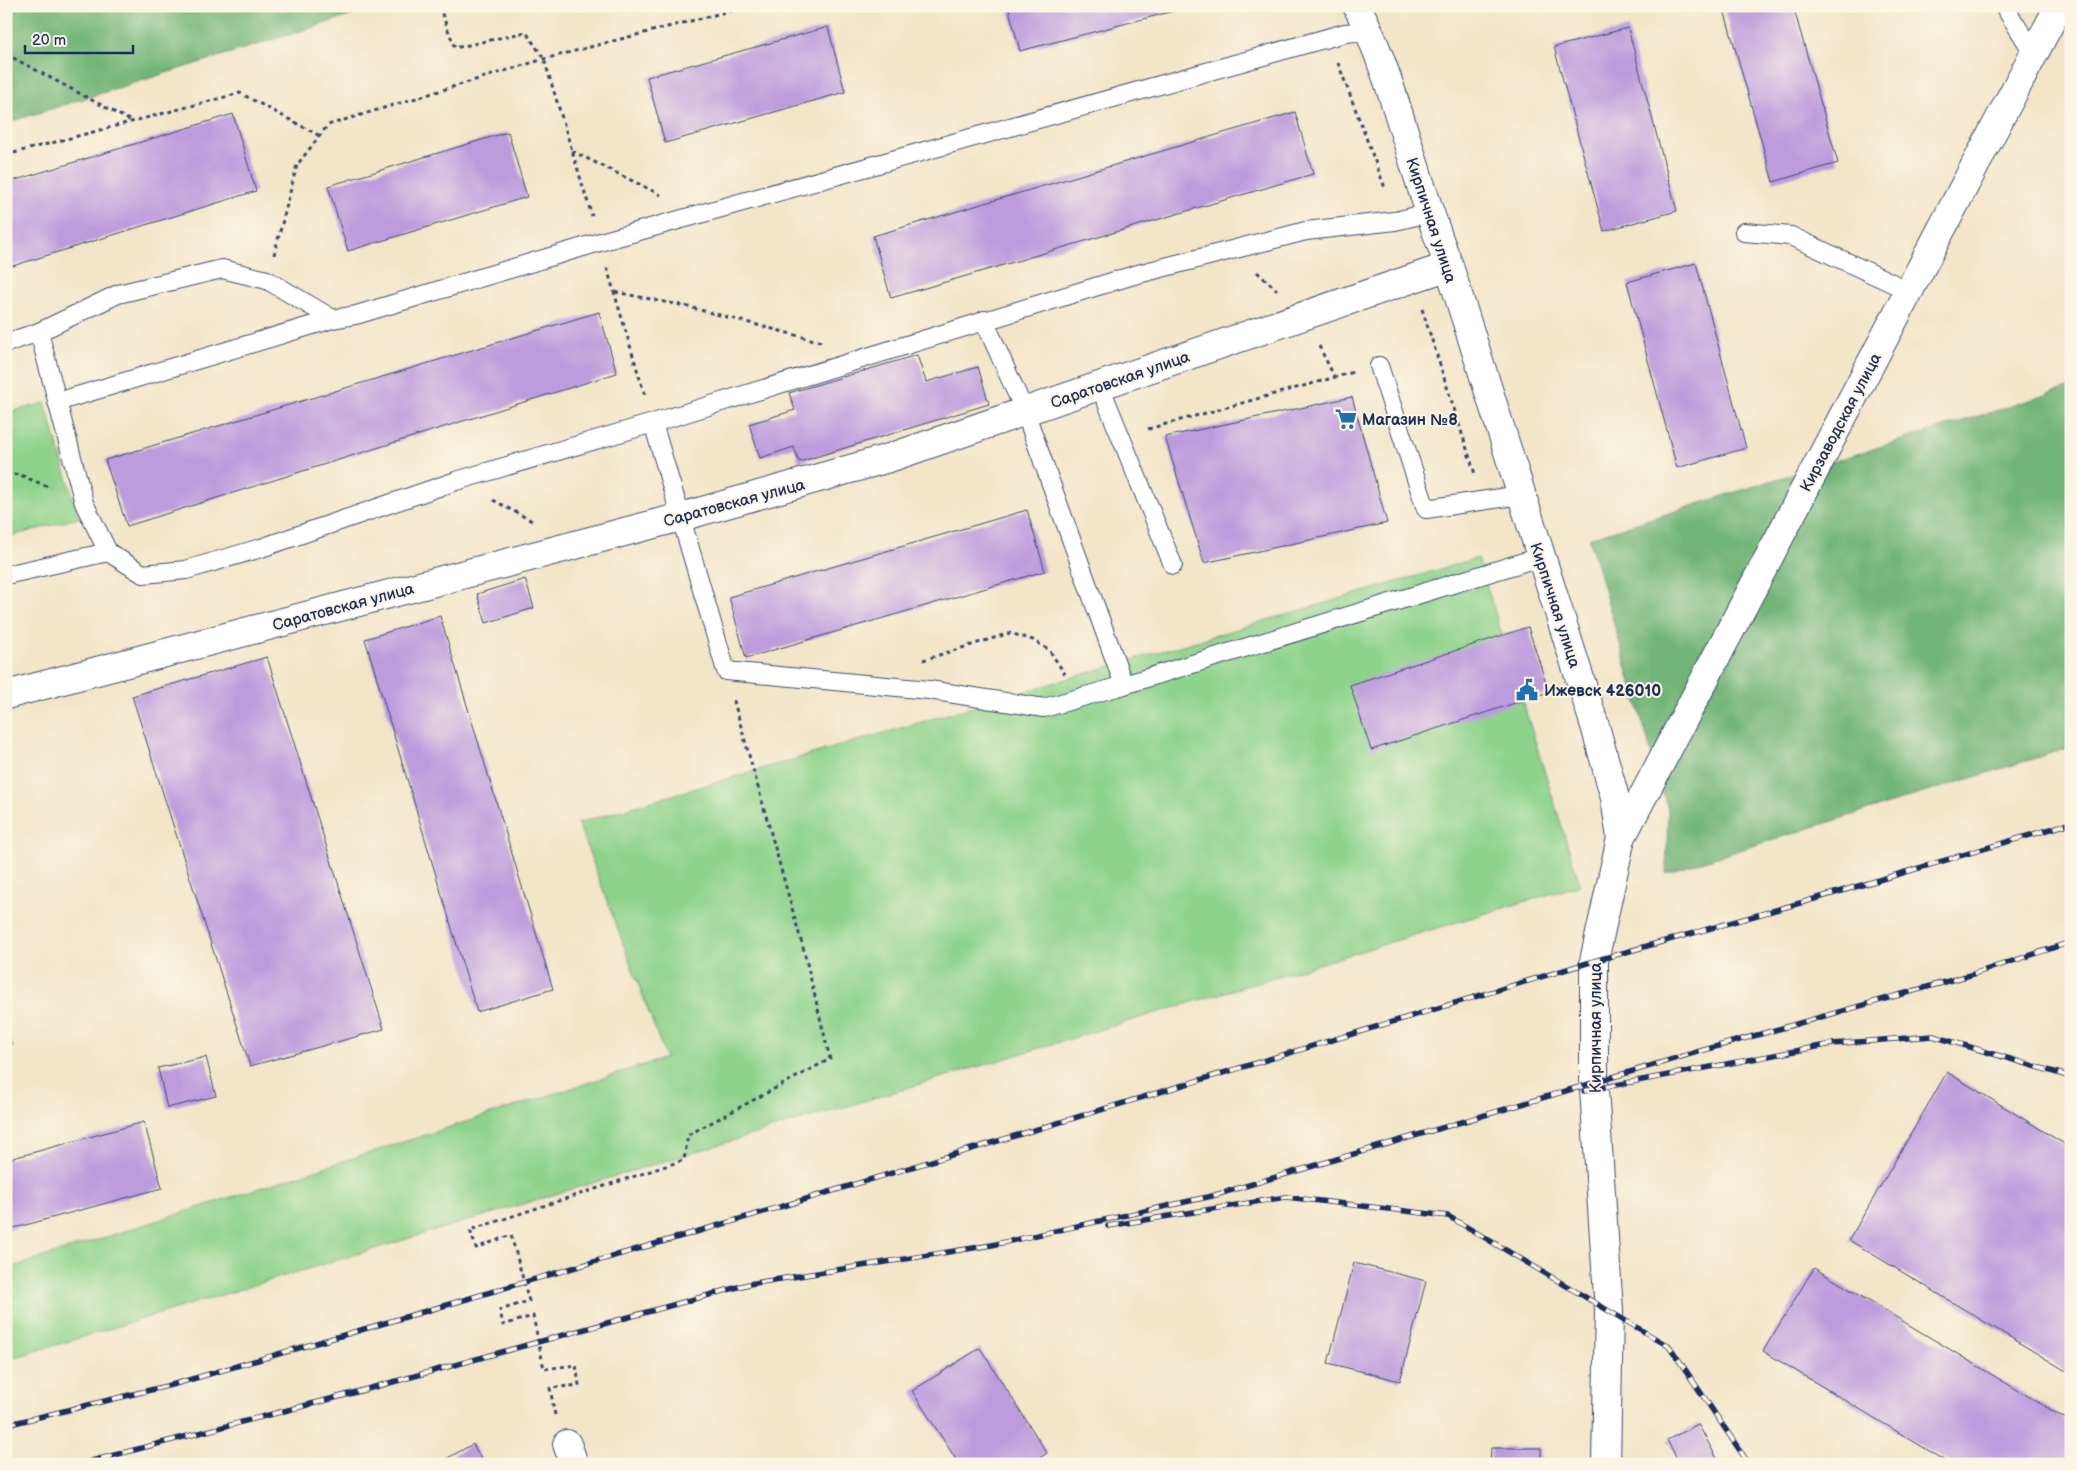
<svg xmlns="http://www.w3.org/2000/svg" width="2077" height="1470" viewBox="0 0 2077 1470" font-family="'Balsamiq Sans',sans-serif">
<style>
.green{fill:#8ed38c;stroke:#548175}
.forest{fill:#72b578;stroke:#46726b}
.building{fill:#bd9cdd}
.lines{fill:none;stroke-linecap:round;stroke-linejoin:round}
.service-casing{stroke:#3b4a6e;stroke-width:20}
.minor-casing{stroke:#3b4a6e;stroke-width:30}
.tertiary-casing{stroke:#3b4a6e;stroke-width:30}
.path{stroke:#3b4a6e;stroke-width:3;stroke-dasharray:4 4;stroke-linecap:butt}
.service{stroke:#fff;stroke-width:18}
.minor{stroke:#fff;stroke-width:28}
.tertiary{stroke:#fff;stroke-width:28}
.rail-casing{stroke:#1b2f5e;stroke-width:5.5}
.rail{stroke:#fcf5e5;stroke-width:4;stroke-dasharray:11;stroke-linecap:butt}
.labels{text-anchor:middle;stroke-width:4;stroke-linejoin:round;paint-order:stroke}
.street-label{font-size:16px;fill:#1b2f5e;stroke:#fcf5e5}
.poi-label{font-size:16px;font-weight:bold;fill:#1b2f5e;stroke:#fcf5e5;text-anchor:start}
</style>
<rect width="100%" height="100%" fill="#fcf5e5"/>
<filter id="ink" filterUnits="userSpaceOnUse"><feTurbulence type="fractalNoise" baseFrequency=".02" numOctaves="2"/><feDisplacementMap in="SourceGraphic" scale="10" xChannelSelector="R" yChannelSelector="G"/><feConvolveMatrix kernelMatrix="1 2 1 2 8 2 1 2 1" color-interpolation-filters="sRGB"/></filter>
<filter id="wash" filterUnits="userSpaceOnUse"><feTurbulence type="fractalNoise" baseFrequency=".0096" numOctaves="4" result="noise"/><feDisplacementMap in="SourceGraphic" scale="20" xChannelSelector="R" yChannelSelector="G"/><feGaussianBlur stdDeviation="1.12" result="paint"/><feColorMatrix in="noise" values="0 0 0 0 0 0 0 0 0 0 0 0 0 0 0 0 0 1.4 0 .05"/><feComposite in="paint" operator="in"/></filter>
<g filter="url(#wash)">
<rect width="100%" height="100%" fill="#f2e5c8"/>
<!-- green -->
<g class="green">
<polygon points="45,403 79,518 11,536 6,520 6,413"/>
<polygon points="1478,558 1580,885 6,1360 6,1269 666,1058 578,823"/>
</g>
<!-- forest -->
<g class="forest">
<polygon points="6,6 381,6 6,123"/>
<polygon points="2071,387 2071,747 1666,873 1668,810 1589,538"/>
</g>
<g id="blocks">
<!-- building -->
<g class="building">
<polygon points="1008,6 1189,6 1189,7 1020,51"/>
<polygon points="1723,6 1793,6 1838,163 1773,182"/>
<polygon points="828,27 845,92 665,143 647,77"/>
<polygon points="1628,28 1677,211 1604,231 1554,47"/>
<polygon points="1295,112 1313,174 891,298 873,236"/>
<polygon points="233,114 256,191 6,268 6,183"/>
<polygon points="508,132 527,197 348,251 328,186"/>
<polygon points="1696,263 1746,448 1677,468 1627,282"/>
<polygon points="599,312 617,373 127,526 105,460"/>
<polygon points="917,355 926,382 978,367 989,404 799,462 794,447 760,458 749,424 795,410 789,393"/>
<polygon points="1352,397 1387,523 1204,563 1165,437"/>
<polygon points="1027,510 1045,571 746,658 729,597"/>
<polygon points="525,579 534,608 486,623 477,594"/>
<polygon points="440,616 553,989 477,1012 365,639"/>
<polygon points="1528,627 1549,692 1371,750 1350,685"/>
<polygon points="267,657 384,1029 250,1066 132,696"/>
<polygon points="6,1027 12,1045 6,1047"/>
<polygon points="206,1057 216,1096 167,1108 158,1068"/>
<polygon points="1947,1072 2071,1148 2071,1374 1849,1240"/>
<polygon points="144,1122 162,1188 7,1230 6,1160"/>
<polygon points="1354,1263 1426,1281 1400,1381 1328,1363"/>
<polygon points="1814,1268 2071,1422 2071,1464 1951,1464 1763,1351"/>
<polygon points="980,1348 1047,1453 1031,1464 959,1464 912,1391"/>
<polygon points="1698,1424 1720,1464 1680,1464 1667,1440"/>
<polygon points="473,1444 484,1464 437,1464"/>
<polygon points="1491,1448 1541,1448 1541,1464 1490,1464"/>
</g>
</g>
</g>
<g filter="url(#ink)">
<use href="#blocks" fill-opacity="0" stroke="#3b4a6e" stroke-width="1"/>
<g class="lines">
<!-- service casing -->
<g class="service-casing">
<g id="service">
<polyline points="2004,6 2034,54"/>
<polyline points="1744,232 1791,236 1909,291"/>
<polyline points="39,332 84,503 108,552"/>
<polyline points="6,343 39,332 118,294 222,269 267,280 333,319 356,315 600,242 1345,33 1370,31"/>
<polyline points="1379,366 1426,509 1521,495"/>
<polyline points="1100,386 1173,565"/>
<polyline points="57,402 333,319"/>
<polyline points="653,423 726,671 929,690 1044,708 1124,685 1025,412 984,320"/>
<polyline points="6,575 108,552 143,574 186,570 261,548 456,481 653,423 1134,275 1306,231 1395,221 1429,213"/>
<polyline points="1124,685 1540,557"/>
</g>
</g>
<!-- minor casing -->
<g class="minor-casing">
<g id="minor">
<polyline points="6,695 681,517 889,458 1449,266"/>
<polyline points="1621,838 2059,6"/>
<polyline points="567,1444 574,1464"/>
</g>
</g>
<!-- tertiary casing -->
<g class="tertiary-casing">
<path id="tertiary" d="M1357,6C1380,51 1394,99 1409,147C1421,187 1434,227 1449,266L1595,726L1615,798L1621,838L1594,961V1089L1609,1311L1606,1464"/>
</g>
<!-- path -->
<g class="path">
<polyline points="439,6 455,48 526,32 544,59 592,216"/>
<polyline points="1316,6 1319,12"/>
<polyline points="6,54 131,121"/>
<polyline points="1338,63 1385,188"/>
<polyline points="572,151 661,195"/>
<polyline points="6,155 240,93 320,136"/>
<polyline points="274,255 297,165 328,125 544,59 749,6"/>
<polyline points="607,268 645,396"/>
<polyline points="1257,272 1277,290"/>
<polyline points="615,292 685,306 822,342"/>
<polyline points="1422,309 1475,474"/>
<polyline points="1319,346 1334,376"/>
<polyline points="1148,429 1354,372"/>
<polyline points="6,477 18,474 51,488"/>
<polyline points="493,500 534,522"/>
<polyline points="923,660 1010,633 1033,640 1049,650 1065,674"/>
<polyline points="555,1415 550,1388 579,1385 576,1365 544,1369 533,1316 503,1325 500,1310 529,1301 511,1235 476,1248 470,1230 684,1160 688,1135 830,1059 804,951 733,698"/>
</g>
<!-- service -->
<use href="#service" class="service"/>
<!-- minor -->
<use href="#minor" class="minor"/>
<!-- tertiary -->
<use href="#tertiary" class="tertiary"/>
<!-- rail casing -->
<g class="rail-casing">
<g id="rail">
<polyline points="1584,1091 1832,1044 1933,1036 2071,1077"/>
<polyline points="1108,1226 1286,1197 1448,1216 1670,1347 1749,1464"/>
<polyline points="6,1425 175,1384 426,1311 730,1222 1594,961 1818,898 2071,823"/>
<polyline points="80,1464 342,1396 749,1284 992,1245 1212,1196 1704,1050 1970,975 2071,942"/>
</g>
</g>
<!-- rail -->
<use href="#rail" class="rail"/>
</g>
</g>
<!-- icons -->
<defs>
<g id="supermarket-bare" transform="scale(1.725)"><path d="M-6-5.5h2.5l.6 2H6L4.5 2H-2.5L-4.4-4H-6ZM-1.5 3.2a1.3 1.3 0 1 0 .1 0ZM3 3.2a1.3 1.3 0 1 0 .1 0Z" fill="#1f6fb2" stroke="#fcf5e5" stroke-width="2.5" paint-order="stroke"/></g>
<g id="civic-bare" transform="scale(1.725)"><path d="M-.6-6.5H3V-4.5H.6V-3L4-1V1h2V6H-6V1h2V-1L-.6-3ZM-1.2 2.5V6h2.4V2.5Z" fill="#1f6fb2" stroke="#fcf5e5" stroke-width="2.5" paint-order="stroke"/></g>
</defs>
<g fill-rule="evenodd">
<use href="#supermarket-bare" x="1346" y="419"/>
<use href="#civic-bare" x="1527" y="690"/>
</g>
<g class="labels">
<!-- street labels -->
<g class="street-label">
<text transform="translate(1432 220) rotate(72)" y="6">Кирпичная улица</text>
<text transform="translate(1120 379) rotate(-19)" y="6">Саратовская улица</text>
<text transform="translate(1840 422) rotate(-62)" y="6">Кирзаводская улица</text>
<text transform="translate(734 502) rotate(-15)" y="6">Саратовская улица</text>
<text transform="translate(1556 605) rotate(72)" y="6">Кирпичная улица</text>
<text transform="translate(343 606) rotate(-15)" y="6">Саратовская улица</text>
<text transform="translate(1595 1028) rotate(-90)" y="6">Кирпичная улица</text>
</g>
<!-- poi labels -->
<g class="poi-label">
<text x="1362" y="425">Магазин №8</text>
<text x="1544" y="696">Ижевск 426010</text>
</g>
</g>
<!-- margin -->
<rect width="2077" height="1470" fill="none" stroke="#fcf5e5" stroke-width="25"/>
<!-- scale -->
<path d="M25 45v8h108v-8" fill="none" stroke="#1b2f5e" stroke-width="2.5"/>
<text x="32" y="45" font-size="15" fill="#1b2f5e" stroke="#fcf5e5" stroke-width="4" paint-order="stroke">20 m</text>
</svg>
